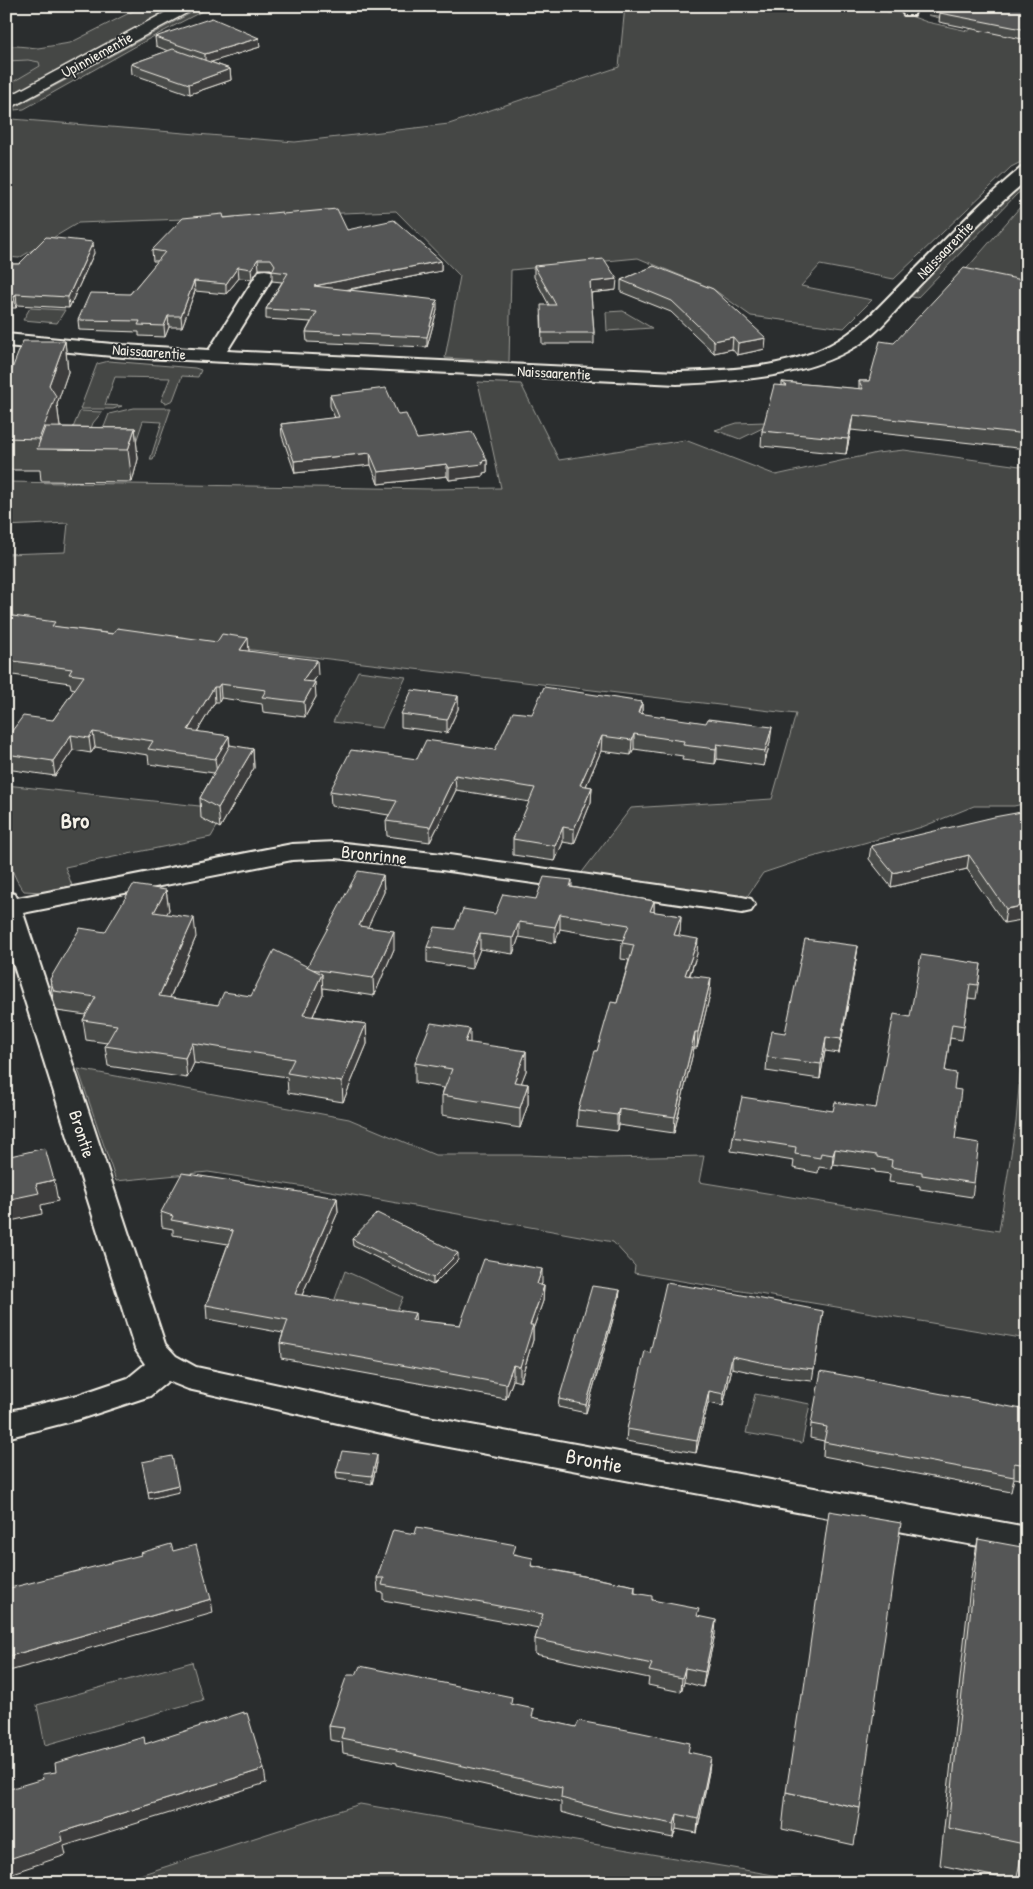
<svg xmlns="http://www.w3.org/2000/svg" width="1033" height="1889" viewBox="0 0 1033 1889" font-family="'Patrick Hand',sans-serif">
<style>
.built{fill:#373a3a}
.green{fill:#444645;stroke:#9c9c96}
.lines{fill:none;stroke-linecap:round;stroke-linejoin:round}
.minor-casing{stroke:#f4f1e8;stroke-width:4}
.secondary-casing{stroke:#f4f1e8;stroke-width:3}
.minor{fill:#2a2d2e;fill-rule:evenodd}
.secondary{fill:#2a2d2e;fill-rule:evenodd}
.wall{fill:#494b4a;stroke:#f4f1e8}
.shaded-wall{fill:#3c3d3c;stroke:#f4f1e8}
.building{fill:#555756;stroke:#f4f1e8}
.labels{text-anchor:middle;stroke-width:4;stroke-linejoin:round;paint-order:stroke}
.far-street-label{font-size:15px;fill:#f4f1e8;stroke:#2a2d2e}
.street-label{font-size:18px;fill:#f4f1e8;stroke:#2a2d2e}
.near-street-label{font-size:21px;fill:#f4f1e8;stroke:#2a2d2e}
.district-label{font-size:22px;font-weight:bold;fill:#f4f1e8;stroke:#2a2d2e}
</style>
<rect width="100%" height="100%" fill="#2a2d2e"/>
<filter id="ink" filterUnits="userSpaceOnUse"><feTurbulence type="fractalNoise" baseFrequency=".02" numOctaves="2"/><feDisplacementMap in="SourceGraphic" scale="10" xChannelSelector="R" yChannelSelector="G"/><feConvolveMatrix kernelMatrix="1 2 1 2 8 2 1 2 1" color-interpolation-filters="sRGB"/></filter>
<g filter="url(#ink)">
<!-- built -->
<polygon class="built" points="15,60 39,62 40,66 6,86 6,61"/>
<!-- green -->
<g class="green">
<polygon points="143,6 170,6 152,19 6,99 6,86 40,66 39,62 28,60 6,61 6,45 38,48 70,43"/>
<polygon points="204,6 212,6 145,41 24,109 14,110 15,107"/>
<polygon points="625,6 883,6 887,12 902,13 927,22 968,31 981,22 943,19 928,15 947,17 1018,6 1027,39 1027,159 1011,167 894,279 820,265 801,286 872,300 844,328 751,316 713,289 638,258 511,270 509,362 445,358 460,276 396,211 78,223 19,258 6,257 6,122 12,119 295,142 449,124 619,67"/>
<polygon points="1027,179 1027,187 1017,194 917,298 908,296 1010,192"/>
<polygon points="1027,199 1027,281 962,274"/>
<polygon points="30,308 65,310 57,323 23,320"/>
<polygon points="623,311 652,328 607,331 606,312"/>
<polygon points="109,361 195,368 201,370 198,377 182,376 173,400 166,403 161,401 170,378 115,377 105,405 122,406 113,409 80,409 97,364"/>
<polygon points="478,382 521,384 559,460 685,440 776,475 877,453 904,450 1027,467 1027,803 1014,806 974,806 922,827 802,860 763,873 746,898 580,875 631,808 772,799 796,714 6,621 6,554 65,552 68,523 6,526 6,482 431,489 501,488"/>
<polygon points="134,408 171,408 153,460 150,460 162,422 143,421 135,445 97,428 104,427 109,414"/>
<polygon points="80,411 102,412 93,423 87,439 72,430"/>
<polygon points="765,422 773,423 740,439 715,430 737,423"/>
<polygon points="358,671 406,677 382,728 333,722"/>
<path d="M6,785L227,809L211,837L65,867L73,888L42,892L24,891C1,864 6,818 6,785Z"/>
<polygon points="1027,994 1027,1339 634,1273 635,1266 613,1242 325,1190 208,1172 116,1181 78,1069 349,1119 435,1155 523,1155 605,1158 704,1156 699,1182 999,1231 1016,1122"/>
<polygon points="345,1271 403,1297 397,1311 335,1299"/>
<polygon points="755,1394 810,1404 802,1443 746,1433"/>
<polygon points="192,1662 203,1700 45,1745 37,1705"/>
<polygon points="360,1804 820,1883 115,1883"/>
</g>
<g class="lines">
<!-- minor casing -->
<g class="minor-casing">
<g id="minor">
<polygon points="903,6 917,6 914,15 904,15 902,12"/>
<path d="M1027,166V180C986,214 950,254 913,292C898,307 884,326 867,339C815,377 740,381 677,384L123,357L6,346V334L123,345L209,350L259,271L265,270L271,271L274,275L227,351L677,372C728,370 783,369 830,345C861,329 884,301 909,276C946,239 981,201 1021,168Z"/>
<polygon points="336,842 442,854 742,897 751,899 755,905 751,911 742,913 442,870 336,858 292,860 23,913 165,1344 176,1356 196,1367 417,1415 1027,1527 1027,1555 417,1441 188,1389 168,1381 150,1396 80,1419 6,1438 6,1412 78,1395 128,1378 145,1364 135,1349 6,941 6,892 15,894 17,898 292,844"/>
</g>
</g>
<!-- secondary casing -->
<g class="secondary-casing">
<polygon id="secondary" points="177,6 196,6 194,9 6,110 6,98"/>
</g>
<!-- minor -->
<use href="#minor" class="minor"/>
<!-- secondary -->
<use href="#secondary" class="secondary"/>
</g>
<!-- wall -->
<g class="wall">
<polygon points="926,6 1027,6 1027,40 939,22 940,13 941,12 926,11"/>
<polygon points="155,37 260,47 210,62 230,69 231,80 190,94 132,74 131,64 168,51 156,46"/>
<polygon points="283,214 347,230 441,261 441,271 348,290 437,310 427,347 307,342 306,332 311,322 266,319 266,309 282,282 272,281 272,270 271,269 259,269 252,279 239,278 226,294 195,291 182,327 169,327 165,337 139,336 139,332 79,330 78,320 130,294 158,261 153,261 152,250 224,218"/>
<polygon points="94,253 69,308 17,305 16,308 6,308 6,264 19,264"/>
<polygon points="534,266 616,290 591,293 594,333 594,344 542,344 541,316 549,305 534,277"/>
<polygon points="654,266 765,349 737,355 732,349 714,353 671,312 621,292 621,280"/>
<polygon points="1027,281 1027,449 851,430 846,454 761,446 762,431 782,386 782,382 859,389 859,381 869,381 894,343"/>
<polygon points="65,341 68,372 57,404 60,427 135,428 138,459 132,482 41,481 40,470 6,470 6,384"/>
<polygon points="330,395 398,415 417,439 487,460 487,472 483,473 483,476 449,480 447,476 378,484 371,465 295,473 282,436 281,424 335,418 330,406"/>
<polygon points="6,615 56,627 249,651 318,675 313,682 316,697 305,717 263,712 262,704 221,698 219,702 215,702 197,732 229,736 230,746 253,749 254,768 220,828 201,818 200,798 214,773 149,764 148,755 95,747 91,753 73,750 55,776 6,769 6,739 53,720 75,689 71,688 70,683 6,674"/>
<polygon points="458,696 458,709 447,733 401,727 401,714"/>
<polygon points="642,702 642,714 770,742 764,766 717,759 715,764 682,760 683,756 634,749 631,755 601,751 586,786 592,787 591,802 574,844 563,842 555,861 513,855 513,839 530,802 456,790 430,842 387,836 386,821 389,815 331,806 330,791 417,759 495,750 532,714"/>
<polygon points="1027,811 1004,923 967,869 891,887 869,859 871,846"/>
<polygon points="383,875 384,892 367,927 394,949 374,996 323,988 323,994 313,1016 366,1024 367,1044 343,1102 288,1093 287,1077 194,1063 187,1078 108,1066 105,1046 107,1043 86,1040 83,1020 86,1015 57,1011 53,999 50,979 105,932 166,890 169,910 166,914 196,937 170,998 218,1005 251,996 307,967"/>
<polygon points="572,880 572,887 654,901 654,912 681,916 680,932 678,935 697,954 690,975 710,994 697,1048 694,1048 674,1133 618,1125 617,1131 577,1126 578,1110 597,1051 617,1003 629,960 621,959 622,943 623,940 560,929 555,943 519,937 513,954 480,949 472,969 427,962 427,947 455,929 536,899"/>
<polygon points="858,946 856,960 839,1053 825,1051 820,1079 766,1071 767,1057 785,1033"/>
<polygon points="981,964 976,999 968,998 962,1040 950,1038 945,1071 954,1089 955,1139 974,1183 972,1197 920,1189 920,1186 889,1182 890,1174 875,1172 875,1170 833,1164 832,1169 819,1167 818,1173 793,1168 794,1161 731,1151 733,1137 833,1111 876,1108 910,1017"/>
<polygon points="526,1051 526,1071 521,1083 528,1084 528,1104 520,1128 442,1115 442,1095 444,1088 415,1083 415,1063"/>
<polygon points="337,1198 338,1212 302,1295 416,1321 460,1325 542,1283 541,1286 544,1286 543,1301 533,1329 533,1340 520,1382 513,1380 506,1399 281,1358 280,1343 283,1333 207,1319 206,1305 228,1244 173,1235 173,1229 162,1227 161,1212"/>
<polygon points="352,1239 458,1260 433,1285 353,1246"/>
<polygon points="620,1290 619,1298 586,1413 558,1407 559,1399"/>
<polygon points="823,1311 812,1381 768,1376 732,1368 723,1406 708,1403 696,1453 626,1441 627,1429 650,1353"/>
<polygon points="1027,1410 1027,1480 1014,1478 1011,1492 823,1456 824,1441 810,1438 811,1424"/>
<polygon points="377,1463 372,1484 337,1479 336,1472"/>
<polygon points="978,1539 1024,1844 1016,1881 940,1865 971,1577"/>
<polygon points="516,1554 533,1566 635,1586 635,1593 698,1617 715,1634 703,1687 684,1682 681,1692 648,1685 649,1678 535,1654 535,1639 539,1628 383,1600 383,1593 378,1592 377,1578"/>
<polygon points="512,1705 534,1718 689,1752 709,1771 697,1833 676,1829 673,1838 611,1826 561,1812 561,1802 397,1765 397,1763 343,1753 342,1742 330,1740 329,1726"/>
<polygon points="786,1792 860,1808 854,1845 782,1829"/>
</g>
<!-- shaded-wall -->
<g class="shaded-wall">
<polygon points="259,38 260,47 205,64 205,54"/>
<polygon points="230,69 231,80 190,94 189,84"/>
<polygon points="93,242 94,253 69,308 68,297"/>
<polygon points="258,259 259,269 252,279 251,269"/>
<polygon points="441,261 441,271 314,296 314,286"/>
<polygon points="238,267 239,278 226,294 226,284"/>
<polygon points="617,279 616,290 590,293 590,282"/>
<polygon points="194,281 195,291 182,327 181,316"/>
<polygon points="16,294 17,305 16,308 14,297"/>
<polygon points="437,300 437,310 427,347 427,337"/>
<polygon points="168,316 169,327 165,337 164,326"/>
<polygon points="733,337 732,349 714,353 714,341"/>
<polygon points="766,338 765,349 737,355 738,343"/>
<polygon points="65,341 68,372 57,404 60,427 41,449 39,439 49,385"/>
<polygon points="853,415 851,430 846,454 848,439"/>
<polygon points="135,428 138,459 132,482 128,450"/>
<polygon points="370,453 371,465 295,473 294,461"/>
<polygon points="487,460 487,472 483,473 483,476 449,480 449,468"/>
<polygon points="447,464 447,476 378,484 378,472"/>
<polygon points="248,638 249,652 240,650"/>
<polygon points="317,660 318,675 303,695 302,681"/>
<polygon points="315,682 316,697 305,717 304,702"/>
<polygon points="220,684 221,698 219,702 218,687"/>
<polygon points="214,687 215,702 189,745 188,730"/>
<polygon points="458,696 458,709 447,733 447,720"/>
<polygon points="642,702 642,716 638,713"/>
<polygon points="772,727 770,742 764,766 765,751"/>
<polygon points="93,732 95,747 91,753 89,738"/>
<polygon points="634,734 634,749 631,755 632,740"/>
<polygon points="71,735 73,750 55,776 53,761"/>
<polygon points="229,736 230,751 217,774 215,759"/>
<polygon points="602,736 601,751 580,800 580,785"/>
<polygon points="717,744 717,759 715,764 716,749"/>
<polygon points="253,749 254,768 220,828 218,808"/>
<polygon points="455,775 456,790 430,842 430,827"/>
<polygon points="592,787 591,802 574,844 574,829"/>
<polygon points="563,827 563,842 555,861 555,846"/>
<polygon points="969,855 967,869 891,887 893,873"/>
<polygon points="383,875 384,892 360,944 359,926"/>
<polygon points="166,890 169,910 156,931 154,912"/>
<polygon points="654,901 654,916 650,911"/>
<polygon points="1027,905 1027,919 1004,923 1006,909"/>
<polygon points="560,914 560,929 555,943 555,927"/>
<polygon points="681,916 680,932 673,950 674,935"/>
<polygon points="194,918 196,937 162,1016 159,996"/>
<polygon points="519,922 519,937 513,954 513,938"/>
<polygon points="394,931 394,949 374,996 373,978"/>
<polygon points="480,934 480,949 472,969 472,954"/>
<polygon points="698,939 697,954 684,990 685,975"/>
<polygon points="858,946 856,960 839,1053 841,1039"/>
<polygon points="322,974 323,994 304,1035 303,1015"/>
<polygon points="711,978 710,994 697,1048 698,1032"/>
<polygon points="6,1022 9,1037 6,1038"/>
<polygon points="366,1024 367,1044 343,1102 342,1082"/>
<polygon points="470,1029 470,1049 465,1042"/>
<polygon points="695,1032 694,1048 674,1133 675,1117"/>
<polygon points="826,1037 825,1051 820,1079 821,1064"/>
<polygon points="192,1043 194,1063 187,1078 185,1058"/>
<polygon points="526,1051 526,1071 514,1102 514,1082"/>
<polygon points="6,1083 10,1104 6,1105"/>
<polygon points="528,1084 528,1104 520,1128 520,1108"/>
<polygon points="619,1109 618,1125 617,1131 617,1115"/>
<polygon points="835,1149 833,1164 832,1169 833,1155"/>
<polygon points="54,1180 58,1201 41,1205 42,1214 6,1222 6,1200 36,1184"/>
<polygon points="337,1198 338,1212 296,1309 295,1294"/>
<polygon points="458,1253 458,1260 433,1285 433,1278"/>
<polygon points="542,1269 542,1283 536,1299 537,1284"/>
<polygon points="544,1286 543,1301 533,1329 533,1340 520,1382 520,1367 530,1325"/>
<polygon points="620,1290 619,1298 586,1413 586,1405"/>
<polygon points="415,1313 416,1328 412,1320"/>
<polygon points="732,1356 732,1368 723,1406 724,1394"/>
<polygon points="513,1365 513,1380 506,1399 506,1384"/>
<polygon points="709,1391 708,1403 696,1453 697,1441"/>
<polygon points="377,1455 377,1463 372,1484 372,1476"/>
<polygon points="178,1485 179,1492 149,1499 148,1492"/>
<polygon points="211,1599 213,1613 6,1672 6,1657"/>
<polygon points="716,1620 715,1634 703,1687 705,1672"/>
<polygon points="685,1668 684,1682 681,1692 682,1678"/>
<polygon points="711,1757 709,1771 697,1833 698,1819"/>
<polygon points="264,1769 266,1783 64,1846 66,1855 6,1875 6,1860 61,1832"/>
<polygon points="677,1814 676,1829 673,1838 674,1824"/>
</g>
<!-- building -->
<g class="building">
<polygon points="950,6 1027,6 1027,30 940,13"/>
<polygon points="212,18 259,38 205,54 155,37"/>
<polygon points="173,49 230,69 189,84 131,64"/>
<polygon points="337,209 347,230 394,220 441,261 314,286 437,300 427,337 306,332 317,312 266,309 288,273 272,271 275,265 271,259 258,259 251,269 238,267 226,284 194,281 181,316 168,316 164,326 138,325 140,321 78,320 90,293 130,294 165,252 152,250 183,218 223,214 224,218 282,212 283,214"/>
<polygon points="46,237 93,242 68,297 16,294 14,297 6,297 6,264 19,264"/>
<polygon points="604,259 617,279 590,282 594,333 542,333 541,305 556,305 534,266"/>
<polygon points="654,266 713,289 766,338 738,343 733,337 714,341 672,301 621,280"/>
<polygon points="964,268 1027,281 1027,434 853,415 848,439 762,431 774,385 787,386 782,382 863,389 859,381 869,381 880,341 894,343"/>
<polygon points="23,341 65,341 49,385 56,396 39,439 6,438 6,384"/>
<polygon points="386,388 398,415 406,414 417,439 472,432 487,460 482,461 483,464 449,468 447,464 378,472 370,453 294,461 281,424 339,417 330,395"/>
<polygon points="45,427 135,428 128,450 37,449"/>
<polygon points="6,615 55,622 52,626 113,634 117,628 217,642 222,634 248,638 240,650 317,660 302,681 315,682 304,702 262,697 266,690 220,684 218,687 214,687 188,730 229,736 215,759 148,749 153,741 93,732 89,738 71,735 53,761 6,754 6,739 23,716 53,720 84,676 69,674 72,669 6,660"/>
<polygon points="544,687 642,702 638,713 706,723 708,719 772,727 765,751 717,744 716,749 683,745 684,741 634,734 632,740 602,736 580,785 592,787 574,829 563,827 555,846 513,839 535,788 455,775 430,827 386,821 397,801 330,791 351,750 417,759 426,740 495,750 513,712 532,714"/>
<polygon points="412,690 458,696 447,720 401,714"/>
<polygon points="230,745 253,749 218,808 200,798"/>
<polygon points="1027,811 1027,905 1006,909 969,855 893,873 871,846 994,817"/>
<polygon points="358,871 383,875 359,926 394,931 373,978 311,969 307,967"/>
<polygon points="544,877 572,880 570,887 654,901 650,911 681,916 674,935 698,939 685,975 711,978 698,1032 695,1032 675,1117 619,1109 617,1115 578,1110 595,1051 597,1051 611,1002 617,1003 634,945 622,943 629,925 560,914 555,927 519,922 513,938 480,934 472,954 427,947 435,927 455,929 463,909 495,914 503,894 536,899"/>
<polygon points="133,885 166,890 154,912 194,918 159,996 218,1005 224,992 251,996 274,950 322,974 303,1015 366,1024 342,1082 287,1073 294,1059 192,1043 185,1058 105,1046 117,1025 83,1020 96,997 54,991 50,979 80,928 105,932"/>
<polygon points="805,939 858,946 841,1039 826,1037 821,1064 767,1057 772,1031 785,1033"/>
<polygon points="921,955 981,964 978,985 970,984 964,1026 952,1024 945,1071 956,1073 954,1089 961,1090 955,1139 979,1143 974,1183 922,1175 922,1172 891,1167 892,1160 877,1157 877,1155 835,1149 833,1155 821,1153 820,1158 795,1154 796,1147 733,1137 742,1097 833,1111 835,1102 876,1108 894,1014 910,1017"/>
<polygon points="431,1023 470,1029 465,1042 526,1051 514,1082 528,1084 520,1108 442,1095 452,1069 415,1063"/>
<polygon points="45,1148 54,1180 36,1184 39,1193 6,1200 6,1157"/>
<polygon points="182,1173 337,1198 295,1294 415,1313 412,1320 460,1325 484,1259 542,1269 537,1284 544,1286 530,1325 533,1325 520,1367 513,1365 506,1384 280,1343 288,1320 206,1305 233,1231 171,1220 173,1216 161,1212"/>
<polygon points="377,1213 458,1253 433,1278 352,1239"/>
<polygon points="666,1283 737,1294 823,1311 814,1369 769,1364 732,1356 724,1394 709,1391 697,1441 627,1429 645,1351 650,1353"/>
<polygon points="592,1286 620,1290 586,1405 559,1399"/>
<polygon points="821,1371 1027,1410 1027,1465 1014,1463 1014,1477 824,1442 827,1427 811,1424"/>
<polygon points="342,1451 377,1455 372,1476 336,1472"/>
<polygon points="172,1456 178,1485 148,1492 142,1462"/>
<polygon points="829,1511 901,1523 860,1808 786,1792 801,1695 803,1695"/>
<polygon points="417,1527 516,1545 513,1554 533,1558 531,1566 635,1586 634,1593 652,1596 652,1600 699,1609 697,1616 716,1620 705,1672 685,1668 682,1678 649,1671 652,1664 535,1639 543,1614 382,1585 384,1578 377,1578 393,1530 415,1534"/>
<polygon points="978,1539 1027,1548 1027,1818 1024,1844 948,1828"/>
<polygon points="171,1544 173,1551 196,1545 211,1599 6,1657 6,1589 141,1555 140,1553"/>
<polygon points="360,1666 512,1697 511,1704 534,1709 532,1717 576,1727 579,1721 638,1732 690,1743 688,1752 711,1757 698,1819 677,1814 674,1824 612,1812 561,1798 562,1788 396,1751 397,1749 341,1738 344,1728 329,1726 347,1675 356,1675"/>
<polygon points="244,1712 244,1714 247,1713 264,1769 61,1832 63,1841 6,1860 6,1790 43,1779 42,1774 56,1772 55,1763 144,1737 145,1744"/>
</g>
</g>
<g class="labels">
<!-- far-street labels -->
<g class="far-street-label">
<text transform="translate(97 55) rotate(-29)" y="5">Upinniementie</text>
<text transform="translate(945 250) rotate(-46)" y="5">Naissaarentie</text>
<text transform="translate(149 352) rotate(4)" y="5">Naissaarentie</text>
<text transform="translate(554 373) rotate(3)" y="5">Naissaarentie</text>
</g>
<!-- street labels -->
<g class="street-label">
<text transform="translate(374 855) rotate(6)" y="6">Bronrinne</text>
<text transform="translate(82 1134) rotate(72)" y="6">Brontie</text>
</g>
<!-- near-street labels -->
<g class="near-street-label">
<text transform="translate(594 1461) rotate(11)" y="7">Brontie</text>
</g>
<!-- district labels -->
<g class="district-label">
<text x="75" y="828">Bro</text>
</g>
</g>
<!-- margin -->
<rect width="1033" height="1889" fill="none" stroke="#2a2d2e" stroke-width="25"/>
<rect x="12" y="12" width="1008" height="1864" fill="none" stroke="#f4f1e8" stroke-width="2" filter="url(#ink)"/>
</svg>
